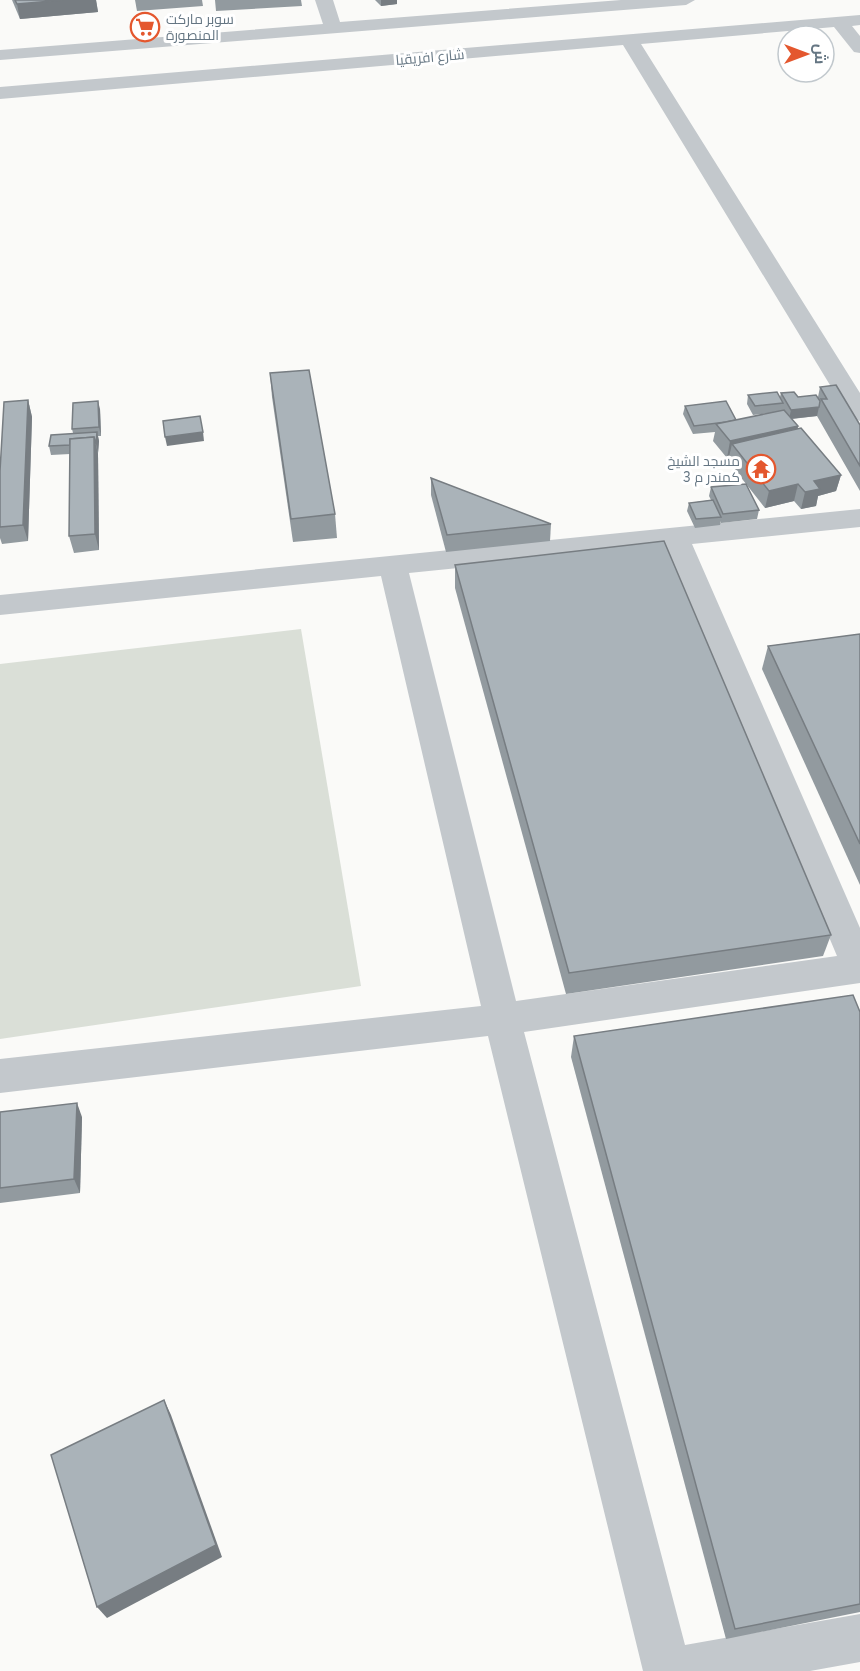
<svg xmlns="http://www.w3.org/2000/svg" width="860" height="1671" viewBox="0 0 860 1671" font-family="'IBM Plex Sans',Cairo,sans-serif">
<style>
.green{fill:#dadfd7}
.lines{fill:none;stroke-linecap:round;stroke-linejoin:round}
.minor{fill:#c3c8cc;fill-rule:evenodd}
.wall{fill:#929a9f}
.shaded-wall{fill:#777d82}
.building{fill:#aab3b9;stroke:#777d82;stroke-width:1.5}
.labels{text-anchor:middle;stroke-width:6;stroke-linejoin:round;paint-order:stroke}
.far-poi-label{font-size:14px;fill:#657683;stroke:#fff;text-anchor:start}
.far-street-label{font-size:14px;fill:#657683;stroke:#fff}
</style>
<rect width="100%" height="100%" fill="#fafaf8"/>
<!-- green -->
<polygon class="green" points="301,629 361,986 0,1039 0,664"/>
<g class="lines">
<!-- minor -->
<g class="minor">
<polygon points="315,0 333,0 340,22 621,0 695,0 686,5 0,60 0,50 323,24"/>
<polygon points="860,15 860,25 852,26 860,36 860,53 854,52 834,27 641,44 860,393 860,421 851,418 847,413 623,45 0,99 0,87"/>
<path d="M860,509V527L692,544L860,928V983L524,1032L685,1645L860,1614V1662L810,1671H643L488,1036L0,1093V1059L481,1006L381,576L0,615V595ZM665,547L837,956L516,1001L409,573Z"/>
</g>
</g>
<!-- wall -->
<g class="wall">
<polygon points="12,0 96,0 98,12 20,19"/>
<polygon points="135,0 202,0 203,6 137,11"/>
<polygon points="215,0 301,0 302,6 216,11"/>
<polygon points="375,0 397,0 397,4 381,6"/>
<polygon points="270,373 335,514 337,538 293,542 272,397"/>
<polygon points="820,387 860,425 860,491 817,416 792,419 798,426 798,429 841,475 836,491 818,496 816,506 801,509 794,501 765,508 728,461 729,457 727,458 713,441 715,432 693,434 683,414 685,406 736,420 771,413 753,415 747,404 748,395 780,397 781,393 798,397 818,397"/>
<polygon points="28,400 32,417 28,541 2,544 0,538 0,471"/>
<polygon points="100,409 101,436 98,436 99,441 98,453 99,550 74,553 69,536 70,454 51,455 49,446 73,433 72,429"/>
<polygon points="431,478 551,524 550,541 446,552 431,495"/>
<polygon points="711,487 759,510 757,519 721,523 721,521 720,525 695,528 687,511 689,503 711,500 709,496"/>
<polygon points="455,565 831,935 823,956 566,994 455,588"/>
<polygon points="860,634 860,885 762,669 768,646"/>
<polygon points="860,1012 860,1612 726,1639 571,1057 574,1036"/>
<polygon points="0,1112 82,1117 80,1193 0,1203"/>
</g>
<!-- shaded-wall -->
<g class="shaded-wall">
<polygon points="63,0 96,0 98,12 20,19 17,4"/>
<polygon points="381,0 397,0 397,4 381,6"/>
<polygon points="28,400 32,417 28,541 23,525"/>
<polygon points="98,401 100,409 101,436 99,427"/>
<polygon points="819,407 817,416 789,419 791,410"/>
<polygon points="798,426 794,443 732,444 729,457 727,458 730,441"/>
<polygon points="97,432 99,441 98,453 96,444"/>
<polygon points="203,432 204,441 167,446 165,437"/>
<polygon points="94,437 98,454 99,550 95,534"/>
<polygon points="841,475 836,491 818,496 816,506 801,509 805,492 814,481"/>
<polygon points="798,484 794,501 765,508 769,491"/>
<polygon points="77,1103 82,1117 80,1193 74,1179"/>
<polygon points="164,1400 171,1415 222,1557 107,1618 97,1607"/>
</g>
<!-- building -->
<g class="building">
<polygon points="15,0 63,0 17,4"/>
<polygon points="309,370 335,514 291,519 270,373"/>
<polygon points="836,385 860,425 860,466 821,399 827,399 820,387"/>
<polygon points="777,392 783,403 755,406 748,395"/>
<polygon points="794,392 798,397 816,395 820,401 819,407 791,410 781,393"/>
<polygon points="28,400 23,525 0,527 0,471 4,402"/>
<polygon points="98,401 99,427 72,429 73,403"/>
<polygon points="726,401 736,420 726,422 694,426 685,406"/>
<polygon points="784,410 798,426 730,441 716,424"/>
<polygon points="200,416 203,432 165,437 163,421"/>
<polygon points="801,428 841,475 814,481 820,489 805,492 798,484 769,491 732,444"/>
<polygon points="97,432 96,444 94,437 70,439 70,445 49,446 51,435"/>
<polygon points="94,437 95,534 69,536 70,439"/>
<polygon points="431,478 551,524 447,535"/>
<polygon points="746,484 759,510 723,514 711,487"/>
<polygon points="713,500 721,517 696,519 689,503"/>
<polygon points="664,541 831,935 569,973 455,565"/>
<polygon points="860,634 860,844 768,646"/>
<polygon points="853,995 860,1012 860,1604 735,1629 574,1036"/>
<polygon points="77,1103 74,1179 0,1188 0,1112"/>
<polygon points="164,1400 216,1545 97,1607 51,1455"/>
</g>
<!-- icons -->
<defs>
<g id="supermarket-ring" transform="scale(1.5)"><circle r="9.5" fill="#fff" stroke="#e4572e" stroke-width="1.5"/><path d="M-6-5.5h2.5l.6 2H6L4.5 2H-2.5L-4.4-4H-6ZM-1.5 3.2a1.3 1.3 0 1 0 .1 0ZM3 3.2a1.3 1.3 0 1 0 .1 0Z" fill="#e4572e"/></g>
<g id="temple-ring" transform="scale(1.5)"><circle r="9.5" fill="#fff" stroke="#e4572e" stroke-width="1.5"/><path d="M0-6L5-2H3V0L6.5 2.5H4V6H1.5V3h-3V6H-4V2.5H-6.5L-3 0V-2H-5Z" fill="#e4572e"/></g>
</defs>
<g fill-rule="evenodd">
<use href="#supermarket-ring" x="145" y="27"/>
<use href="#temple-ring" x="761" y="469"/>
</g>
<g class="labels">
<!-- far-poi labels -->
<g class="far-poi-label">
<text x="166" y="24">سوبر ماركت<tspan x="166" dy="16">المنصورة</tspan></text>
<text x="740" y="466" text-anchor="end">مسجد الشيخ<tspan x="740" dy="16">كمندر م 3</tspan></text>
</g>
<!-- far-street labels -->
<g class="far-street-label">
<text transform="translate(430 57) rotate(-5)" y="5">شارع افريقيا</text>
</g>
</g>
<!-- north arrow -->
<g transform="translate(806 54) rotate(90)"><circle r="28" fill="#ffffff" stroke="#c1c8cd" stroke-width="1.5"/>
<path d="M0-4.5L10 22L0 15L-10 22Z" fill="#e4572e"/>
<text y="-9" font-size="16" font-weight="bold" text-anchor="middle" fill="#657683">ش</text>
</g>
</svg>
